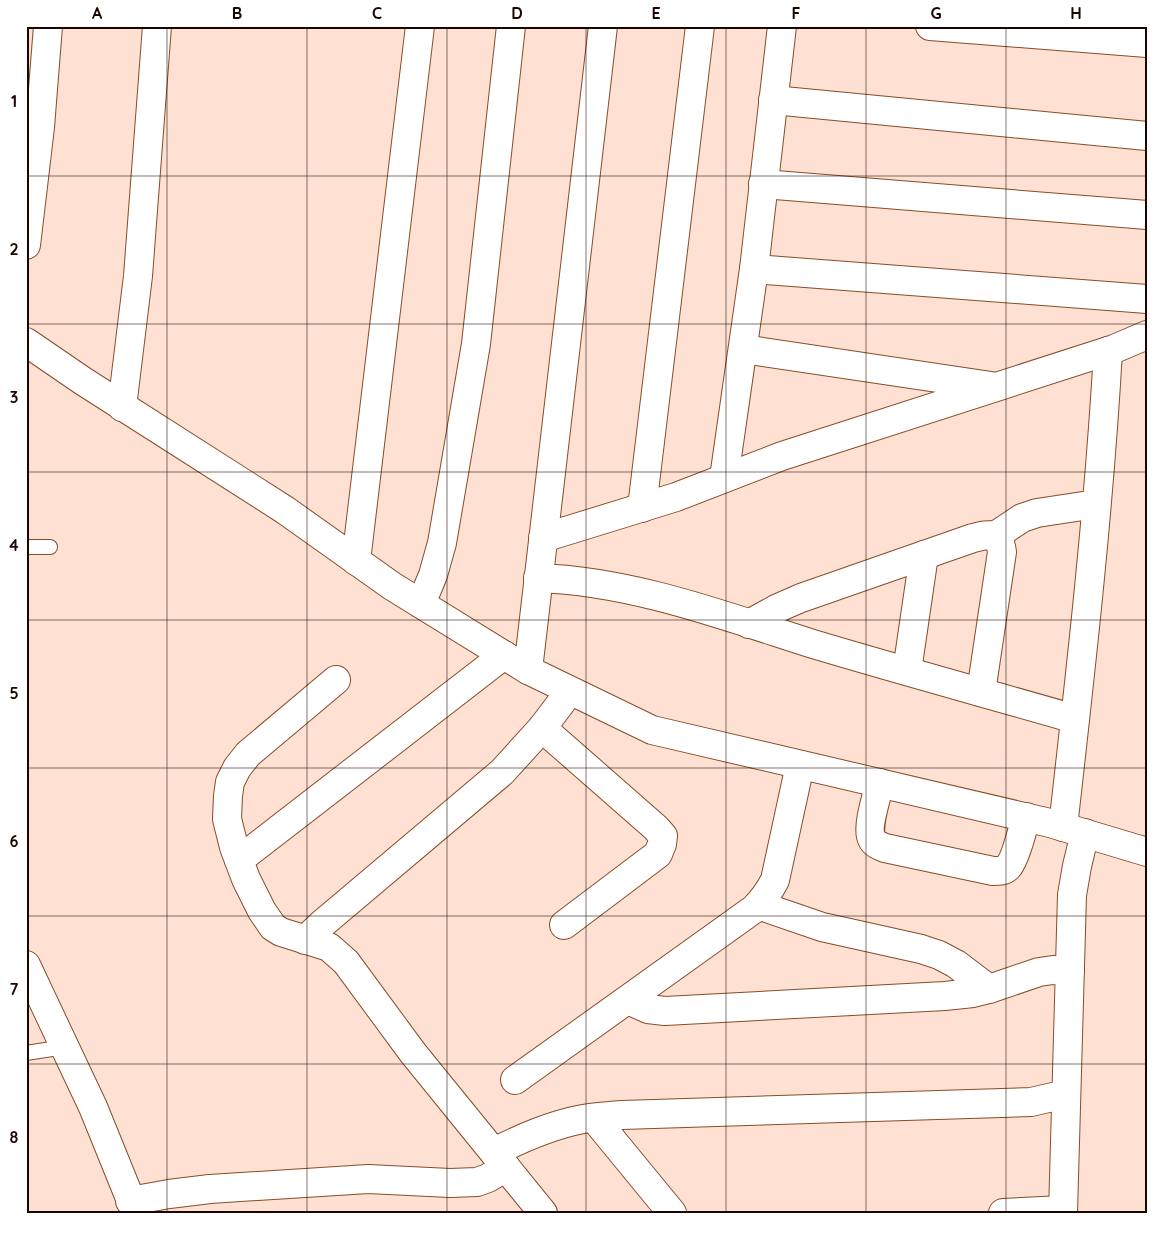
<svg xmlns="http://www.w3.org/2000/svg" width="1173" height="1239" viewBox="0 0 1173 1239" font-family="Quicksand,sans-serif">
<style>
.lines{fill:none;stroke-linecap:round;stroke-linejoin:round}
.service-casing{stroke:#884c29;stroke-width:16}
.minor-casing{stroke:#884c29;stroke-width:30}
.secondary-casing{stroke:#884c29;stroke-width:30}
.service{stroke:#fff;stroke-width:14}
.minor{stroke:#fff;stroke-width:28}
.secondary{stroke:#fff;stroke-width:28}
.grid{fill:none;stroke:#1b0500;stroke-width:1;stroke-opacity:0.55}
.neatline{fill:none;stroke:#1b0500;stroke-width:2}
.grid-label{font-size:16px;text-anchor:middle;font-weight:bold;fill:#1b0500}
</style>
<rect width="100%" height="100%" fill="#fee1d2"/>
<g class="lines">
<!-- service casing -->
<g class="service-casing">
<g id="service">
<polyline points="26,547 50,547"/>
<polyline points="26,1053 65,1047"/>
</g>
</g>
<!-- minor casing -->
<g class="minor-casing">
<g id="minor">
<polyline points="930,26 1147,43"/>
<polyline points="773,100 1147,136"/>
<polyline points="763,184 1147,215"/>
<polyline points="26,245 40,127 48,26"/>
<polyline points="754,269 1147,299"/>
<polyline points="743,349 991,386"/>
<polyline points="122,407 138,276 157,26"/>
<polyline points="724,478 754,269 782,26"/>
<polyline points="642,508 700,26"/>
<polyline points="995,536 1022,518 1037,513 1096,504"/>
<polyline points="543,538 676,497 782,456 1114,349 1147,335"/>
<polyline points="356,561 420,26"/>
<path d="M538,578C632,581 725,616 813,644C900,670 988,694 1075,719"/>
<polyline points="421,604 433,575 442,543 476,344 511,26"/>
<path d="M749,624L778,608L801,598L973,538C990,534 999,531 1002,552L981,692"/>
<polyline points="528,670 603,26"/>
<polyline points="907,671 924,555"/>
<polyline points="336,680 248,754 237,768 230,782 228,796 227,819 234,847 246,879 262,911 273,927 281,932 329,947 346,962 413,1053 543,1213"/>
<polyline points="542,728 656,828 663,836 662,844 658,854 564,925"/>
<path d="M880,783C877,795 866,829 872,839C874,844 880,846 885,848L993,871C999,871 1004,871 1008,867C1015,860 1023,828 1026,817"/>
<path d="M1063,827C1081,668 1099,510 1108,351"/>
<polyline points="239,860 504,655"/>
<polyline points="758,905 822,927 921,949 939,955 956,964 989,989"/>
<polyline points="305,940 322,924 502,772 542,728 570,691"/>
<polyline points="628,1000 648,1009 665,1011 945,996 973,993 989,989 1039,972 1053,970 1070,971"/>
<path d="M515,1080L754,909C763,900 769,892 775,880L800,765"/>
<polyline points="594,1118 672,1213"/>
<path d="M494,1152C522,1138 551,1125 583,1119C596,1117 609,1116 622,1115L1031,1102L1066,1094"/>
<polyline points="130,1201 169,1194 210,1189 368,1179 450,1183 477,1182 488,1178 506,1167"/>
<polyline points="1003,1213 1063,1210"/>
<polyline points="1063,1213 1072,895 1077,866 1085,833"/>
</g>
</g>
<!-- secondary casing -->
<g class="secondary-casing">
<g id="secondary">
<polyline points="26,342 83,381 285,510 392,586 528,670 652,730 1050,823 1147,852"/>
<polyline points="26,965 93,1107 136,1213"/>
</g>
</g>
<!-- service -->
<use href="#service" class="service"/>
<!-- minor -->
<use href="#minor" class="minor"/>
<!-- secondary -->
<use href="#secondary" class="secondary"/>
</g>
<!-- grid -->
<path class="grid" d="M167,26V1213M307,26V1213M447,26V1213M586,26V1213M726,26V1213M866,26V1213M1006,26V1213M26,176H1147M26,324H1147M26,472H1147M26,620H1147M26,768H1147M26,916H1147M26,1064H1147"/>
<!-- border -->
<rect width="1173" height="1239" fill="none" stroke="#ffffff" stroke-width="55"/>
<rect x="28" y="28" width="1118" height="1184" class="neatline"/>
<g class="grid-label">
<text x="97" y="19">A</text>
<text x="237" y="19">B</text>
<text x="377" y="19">C</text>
<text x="517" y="19">D</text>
<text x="656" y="19">E</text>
<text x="796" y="19">F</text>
<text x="936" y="19">G</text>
<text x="1076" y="19">H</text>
<text x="14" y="107">1</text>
<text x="14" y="255">2</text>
<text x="14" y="403">3</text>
<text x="14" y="551">4</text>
<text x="14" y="699">5</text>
<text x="14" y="847">6</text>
<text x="14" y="995">7</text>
<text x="14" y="1143">8</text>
</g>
</svg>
